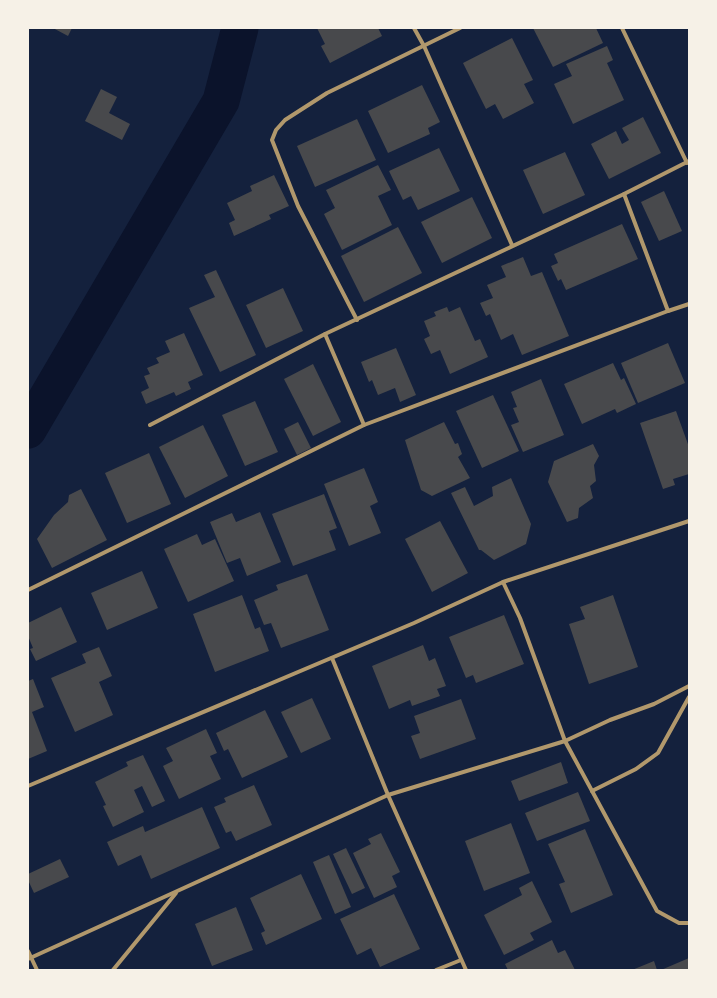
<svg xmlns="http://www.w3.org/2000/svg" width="717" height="998" viewBox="0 0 717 998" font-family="Arial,sans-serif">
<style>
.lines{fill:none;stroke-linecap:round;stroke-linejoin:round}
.river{stroke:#0b132b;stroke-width:37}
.building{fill:#48494c}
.minor{stroke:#b1986c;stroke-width:4}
</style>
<rect width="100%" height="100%" fill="#14213d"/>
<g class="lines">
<!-- river -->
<polyline class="river" points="28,430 221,101 240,28"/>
</g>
<!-- building -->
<g class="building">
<polygon points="53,28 72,28 68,36"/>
<polygon points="317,28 378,28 382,36 330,63 321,46 325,44"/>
<polygon points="533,28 596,28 603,43 553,67"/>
<polygon points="512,38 533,80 524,84 534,103 503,119 495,104 486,109 463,63"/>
<polygon points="607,46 613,60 607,63 624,100 573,124 554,84 572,76 566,64"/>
<polygon points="422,85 440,122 428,128 430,134 388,153 368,111"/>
<polygon points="101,89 117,97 109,113 130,124 122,140 85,121"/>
<polygon points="643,117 661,153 609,179 591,144 616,131 622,144 629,140 622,128"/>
<polygon points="357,119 376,160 315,187 297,146"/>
<polygon points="439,148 460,191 418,210 411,196 403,200 389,171"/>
<polygon points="565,152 585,195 543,214 523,170"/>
<polygon points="378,165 391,190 378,196 392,225 342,250 324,214 335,208 326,190"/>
<polygon points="274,175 289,206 269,215 271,219 234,236 229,223 235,220 227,203 252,191 250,186"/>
<polygon points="664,191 682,231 659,241 641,202"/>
<polygon points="472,197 492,238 442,263 421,222"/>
<polygon points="622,224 638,259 566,290 561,279 558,281 551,266 558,263 554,254"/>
<polygon points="398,227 422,273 364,302 341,256"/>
<polygon points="523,257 531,276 542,272 569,336 522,355 513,334 501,340 490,314 486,316 480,303 493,298 487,285 506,277 501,266"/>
<polygon points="216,270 256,355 220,372 189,308 215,297 204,275"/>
<polygon points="283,288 303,331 266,348 246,305"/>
<polygon points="447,307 449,312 460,307 475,341 480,339 488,357 450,374 440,350 431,354 424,339 430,336 424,321 436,316 434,312"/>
<polygon points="184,333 203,375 188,382 191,389 176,396 174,392 146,404 141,392 149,388 144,376 150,374 147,368 159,363 156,358 170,352 165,341"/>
<polygon points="668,343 685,383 638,403 621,363"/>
<polygon points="396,348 416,395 400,402 395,388 378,395 372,380 369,382 361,362"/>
<polygon points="613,363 621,380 624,378 636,404 617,413 615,409 582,424 564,384"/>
<polygon points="313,364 341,422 313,436 284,379"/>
<polygon points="541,379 564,435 523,452 511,425 519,422 513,408 517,407 511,392"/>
<polygon points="493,395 519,451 482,468 456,411"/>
<polygon points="255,401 278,452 245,466 222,415"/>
<polygon points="676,411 689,447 689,474 673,479 675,485 663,489 640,423"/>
<polygon points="298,422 311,448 297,455 284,429"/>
<polygon points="444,422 455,444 458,443 462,454 458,457 470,478 432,496 421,490 405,440"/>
<polygon points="203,425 228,476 185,498 159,447"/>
<polygon points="593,444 599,456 594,465 596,481 590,486 593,498 579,508 578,518 567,522 548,482 554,461"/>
<polygon points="149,453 171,504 127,523 105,473"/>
<polygon points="364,468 378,502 370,506 381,533 349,546 324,484"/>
<polygon points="511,478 531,524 526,544 494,560 481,550 479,550 451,493 465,487 474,506 493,496 492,487"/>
<polygon points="81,489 107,540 52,568 37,539 54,515 68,502 69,495"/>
<polygon points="324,494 337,528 329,531 336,550 293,566 272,514"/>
<polygon points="260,512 281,562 247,576 240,558 227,563 210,522 232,513 236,522"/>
<polygon points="440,521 468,573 432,592 405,539"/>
<polygon points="197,534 202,545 215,539 234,581 188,602 164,549"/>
<polygon points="142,571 158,608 107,630 91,593"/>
<polygon points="307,574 329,630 281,648 271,623 264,625 254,600 278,590 276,585"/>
<polygon points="242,595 255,629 260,627 269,651 215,672 193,614"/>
<polygon points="613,595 638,667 589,684 569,624 585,619 580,607"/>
<polygon points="61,607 77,642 36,661 30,649 33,648 28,636 28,623"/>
<polygon points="504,615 524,664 476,683 473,675 466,678 449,637"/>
<polygon points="423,645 429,661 435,658 446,686 437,689 440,696 412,706 410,700 389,709 372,666"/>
<polygon points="99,647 112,676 99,682 113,715 75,732 51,678 86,663 82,654"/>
<polygon points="33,679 44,707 32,712 47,751 28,759 28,681"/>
<polygon points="312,698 331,739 301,753 281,712"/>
<polygon points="461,699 476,739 420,759 411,736 420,733 414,716"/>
<polygon points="265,710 288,757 242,778 228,749 224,751 216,733"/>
<polygon points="206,729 217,753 210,756 221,779 179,799 163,766 173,761 166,748"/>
<polygon points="143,755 165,801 152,807 142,786 134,790 144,812 113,827 103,806 106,805 95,782 128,766 126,762"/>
<polygon points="561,762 568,783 519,801 511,781"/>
<polygon points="254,785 272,825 236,841 231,831 226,833 214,807 226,802 224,798"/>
<polygon points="578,792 590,821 537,841 525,813"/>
<polygon points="202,807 220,848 151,879 141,855 118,866 107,842 143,826 145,832"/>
<polygon points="511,823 530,873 484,891 465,841"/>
<polygon points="585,829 613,895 571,913 559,884 565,882 548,844"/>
<polygon points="381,833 400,872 392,876 397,887 374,898 353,853 371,844 368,839"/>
<polygon points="346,848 365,888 352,894 333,854"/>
<polygon points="329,855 351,907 335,914 313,862"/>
<polygon points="60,859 69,877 34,893 28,880 28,874"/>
<polygon points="301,874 322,919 266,945 261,933 265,931 250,898"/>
<polygon points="532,881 552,922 530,933 534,940 504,955 484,915 522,895 519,888"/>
<polygon points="394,894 420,949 380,967 371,948 357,955 340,919"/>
<polygon points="236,907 253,950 212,966 195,924"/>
<polygon points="552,940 558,953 565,950 575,970 508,970 505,964"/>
<polygon points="689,958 689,970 661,970"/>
<polygon points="654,961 657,970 632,970"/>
</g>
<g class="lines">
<!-- minor -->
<g class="minor">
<polyline points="414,28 424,46 512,245"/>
<polyline points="622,28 687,163"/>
<polyline points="668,311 689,304"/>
<polyline points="357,320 298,206 272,140 276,130 285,120 327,93 460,28"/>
<polyline points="325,334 364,425"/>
<polyline points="150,425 325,334 624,194 689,161"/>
<polyline points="28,590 364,425 668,311 624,194"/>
<polyline points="332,658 388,795 466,970"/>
<polyline points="689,686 654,704 610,720 565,741 657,911 679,923 689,923"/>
<polyline points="28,786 414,623 503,582 689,521"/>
<polyline points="592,791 636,769 658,753 689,697"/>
<polyline points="28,951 37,970"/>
<polyline points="28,959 388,795 565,741 520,618 503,582"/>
<polyline points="113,970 176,893"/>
<polyline points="436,970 461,960"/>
</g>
</g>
<!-- border -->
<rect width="717" height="998" fill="none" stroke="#f6f1e7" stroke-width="58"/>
</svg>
